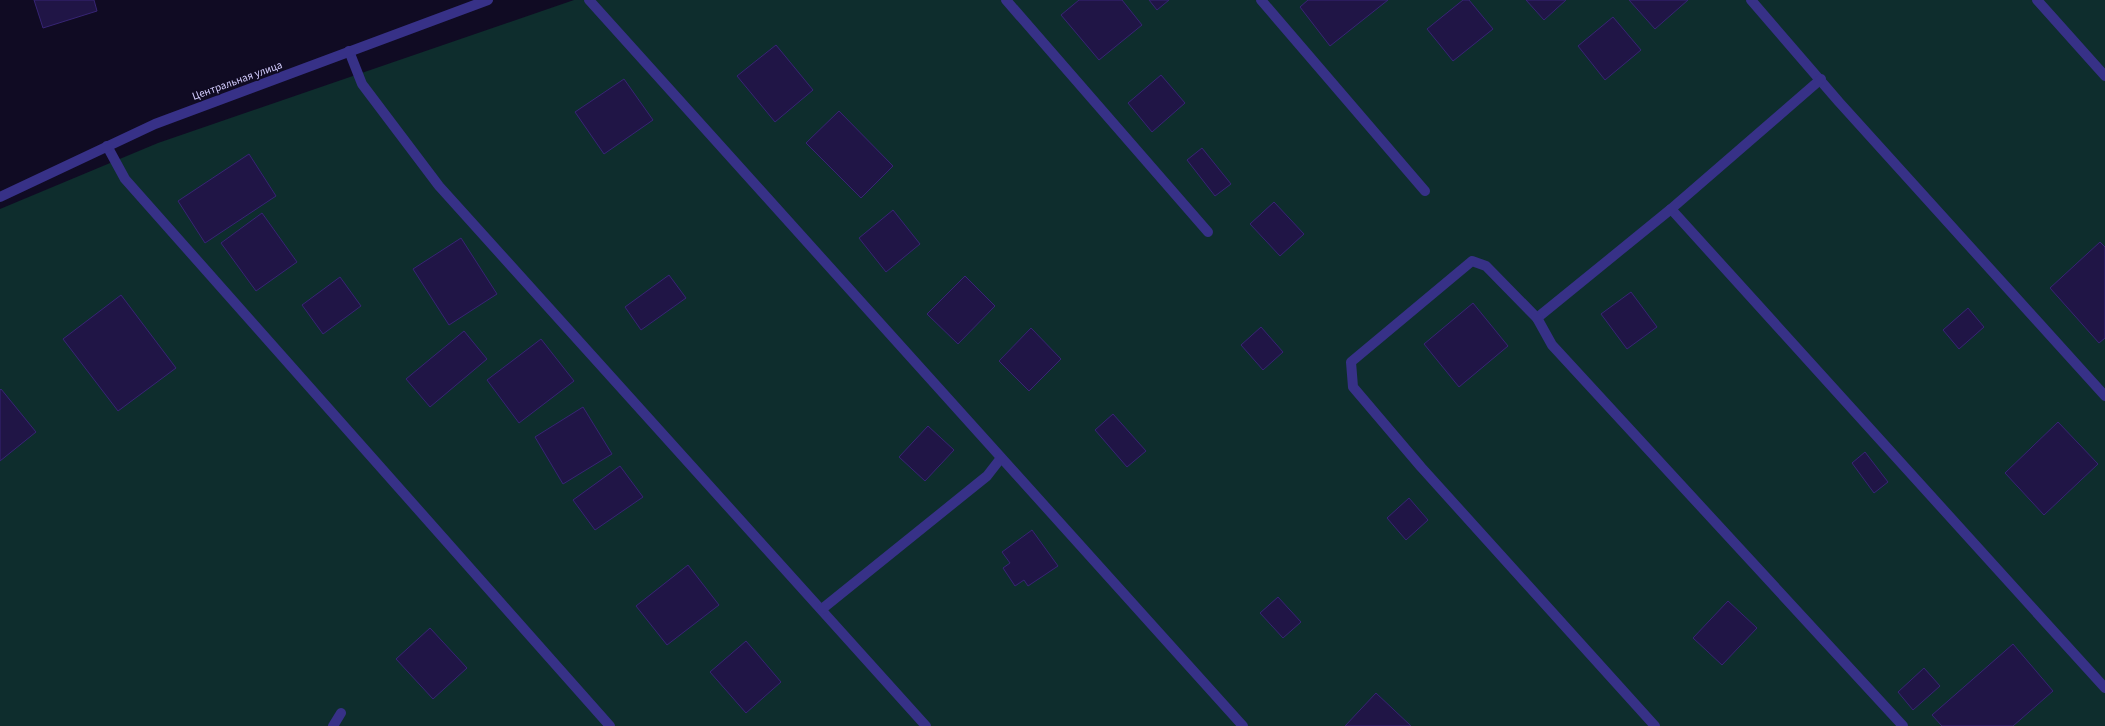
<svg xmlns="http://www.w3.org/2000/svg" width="2105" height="726" viewBox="0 0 2105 726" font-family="'Source Sans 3',sans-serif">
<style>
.green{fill:#0e2d2d}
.building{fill:#201546;stroke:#372574}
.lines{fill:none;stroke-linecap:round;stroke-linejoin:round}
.service{stroke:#373187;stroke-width:10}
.tertiary{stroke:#373187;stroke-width:10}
.labels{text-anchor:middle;stroke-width:3.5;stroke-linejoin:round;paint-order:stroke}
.street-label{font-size:11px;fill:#d4cdff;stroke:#100b23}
</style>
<rect width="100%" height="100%" fill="#100b23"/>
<!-- green -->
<polygon class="green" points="574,0 2105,0 2105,726 0,726 0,209 158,143"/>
<!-- building -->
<g class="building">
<polygon points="34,0 94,0 97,11 43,28"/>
<polygon points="1079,0 1122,0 1142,25 1099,60 1061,15"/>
<polygon points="1149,0 1169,0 1157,10"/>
<polygon points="1308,0 1388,0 1330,46 1300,7"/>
<polygon points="1463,0 1469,0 1493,29 1453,61 1427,29"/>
<polygon points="1526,0 1566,0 1544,20"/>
<polygon points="1629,0 1688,0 1655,29"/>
<polygon points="1613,17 1641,50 1605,80 1578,46"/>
<polygon points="776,45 813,90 775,122 737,76"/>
<polygon points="1161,75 1185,103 1152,132 1128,103"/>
<polygon points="624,79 653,120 604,154 575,112"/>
<polygon points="839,111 893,166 861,198 806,143"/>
<polygon points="1202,148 1231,184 1215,196 1187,160"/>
<polygon points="249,154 276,196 205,243 178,201"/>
<polygon points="1274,202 1304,234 1280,256 1250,224"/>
<polygon points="893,210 920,244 886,272 859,238"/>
<polygon points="262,213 297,262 256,291 221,243"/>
<polygon points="461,238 497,294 449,325 413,269"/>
<polygon points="2100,242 2105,247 2105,338 2099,343 2050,288"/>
<polygon points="669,275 686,298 641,330 625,307"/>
<polygon points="965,276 995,306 958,344 927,314"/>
<polygon points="340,277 361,306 323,334 302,305"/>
<polygon points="1631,292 1657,327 1627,349 1601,314"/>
<polygon points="121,295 176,368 118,411 63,339"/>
<polygon points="1473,303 1508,346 1459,387 1424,344"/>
<polygon points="1968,308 1984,327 1959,349 1943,330"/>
<polygon points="1261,327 1283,352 1263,370 1241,345"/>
<polygon points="1031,328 1061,359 1029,391 999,361"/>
<polygon points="464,331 487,359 430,407 406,379"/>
<polygon points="541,339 574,381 519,423 487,380"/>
<polygon points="1,389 36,432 0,461 0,390"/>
<polygon points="583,407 612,454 563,484 535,437"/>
<polygon points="1113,414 1146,451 1127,467 1095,430"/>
<polygon points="2058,422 2098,464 2044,515 2005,473"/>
<polygon points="928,426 954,450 925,481 899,457"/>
<polygon points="1865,452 1888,482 1874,493 1852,463"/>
<polygon points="620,466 643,497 595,530 573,500"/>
<polygon points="1409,498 1428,520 1406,540 1387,518"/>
<polygon points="1032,530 1058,566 1028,586 1024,580 1015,586 1003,568 1010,563 1002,552"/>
<polygon points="688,565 719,605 667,645 636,606"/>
<polygon points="1278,597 1301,622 1283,638 1260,613"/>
<polygon points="1728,601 1757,628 1722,665 1693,638"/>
<polygon points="430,628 467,668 433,699 396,659"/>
<polygon points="746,641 781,682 746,713 710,672"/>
<polygon points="2013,644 2053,691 2013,726 1942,726 1932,715"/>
<polygon points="1924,668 1940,686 1913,710 1898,692"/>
<polygon points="1376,693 1411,726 1345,726"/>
</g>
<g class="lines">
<!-- service -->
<g class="service">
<polyline points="589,0 1243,726"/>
<polyline points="1006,0 1208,232"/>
<polyline points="1261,0 1425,191"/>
<polyline points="1751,0 1839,102 2105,396"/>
<polyline points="2037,0 2105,76"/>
<polyline points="349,51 362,84 439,186 926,726"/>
<polyline points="107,146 125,179 610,726"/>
<polyline points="1671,209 2105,688"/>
<polyline points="1537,318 1671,209 1821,79"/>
<polyline points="822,609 987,476 1001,458"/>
<polyline points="333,726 341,713"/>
<polyline points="1655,726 1421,467 1353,387 1351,362 1472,261 1486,266 1537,318 1552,345 1903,726"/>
</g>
<!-- tertiary -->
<polyline class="tertiary" points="0,197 155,124 488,0"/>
</g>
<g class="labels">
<!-- street labels -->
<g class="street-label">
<text transform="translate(237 80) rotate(-20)" y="4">Центральная улица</text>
</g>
</g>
</svg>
